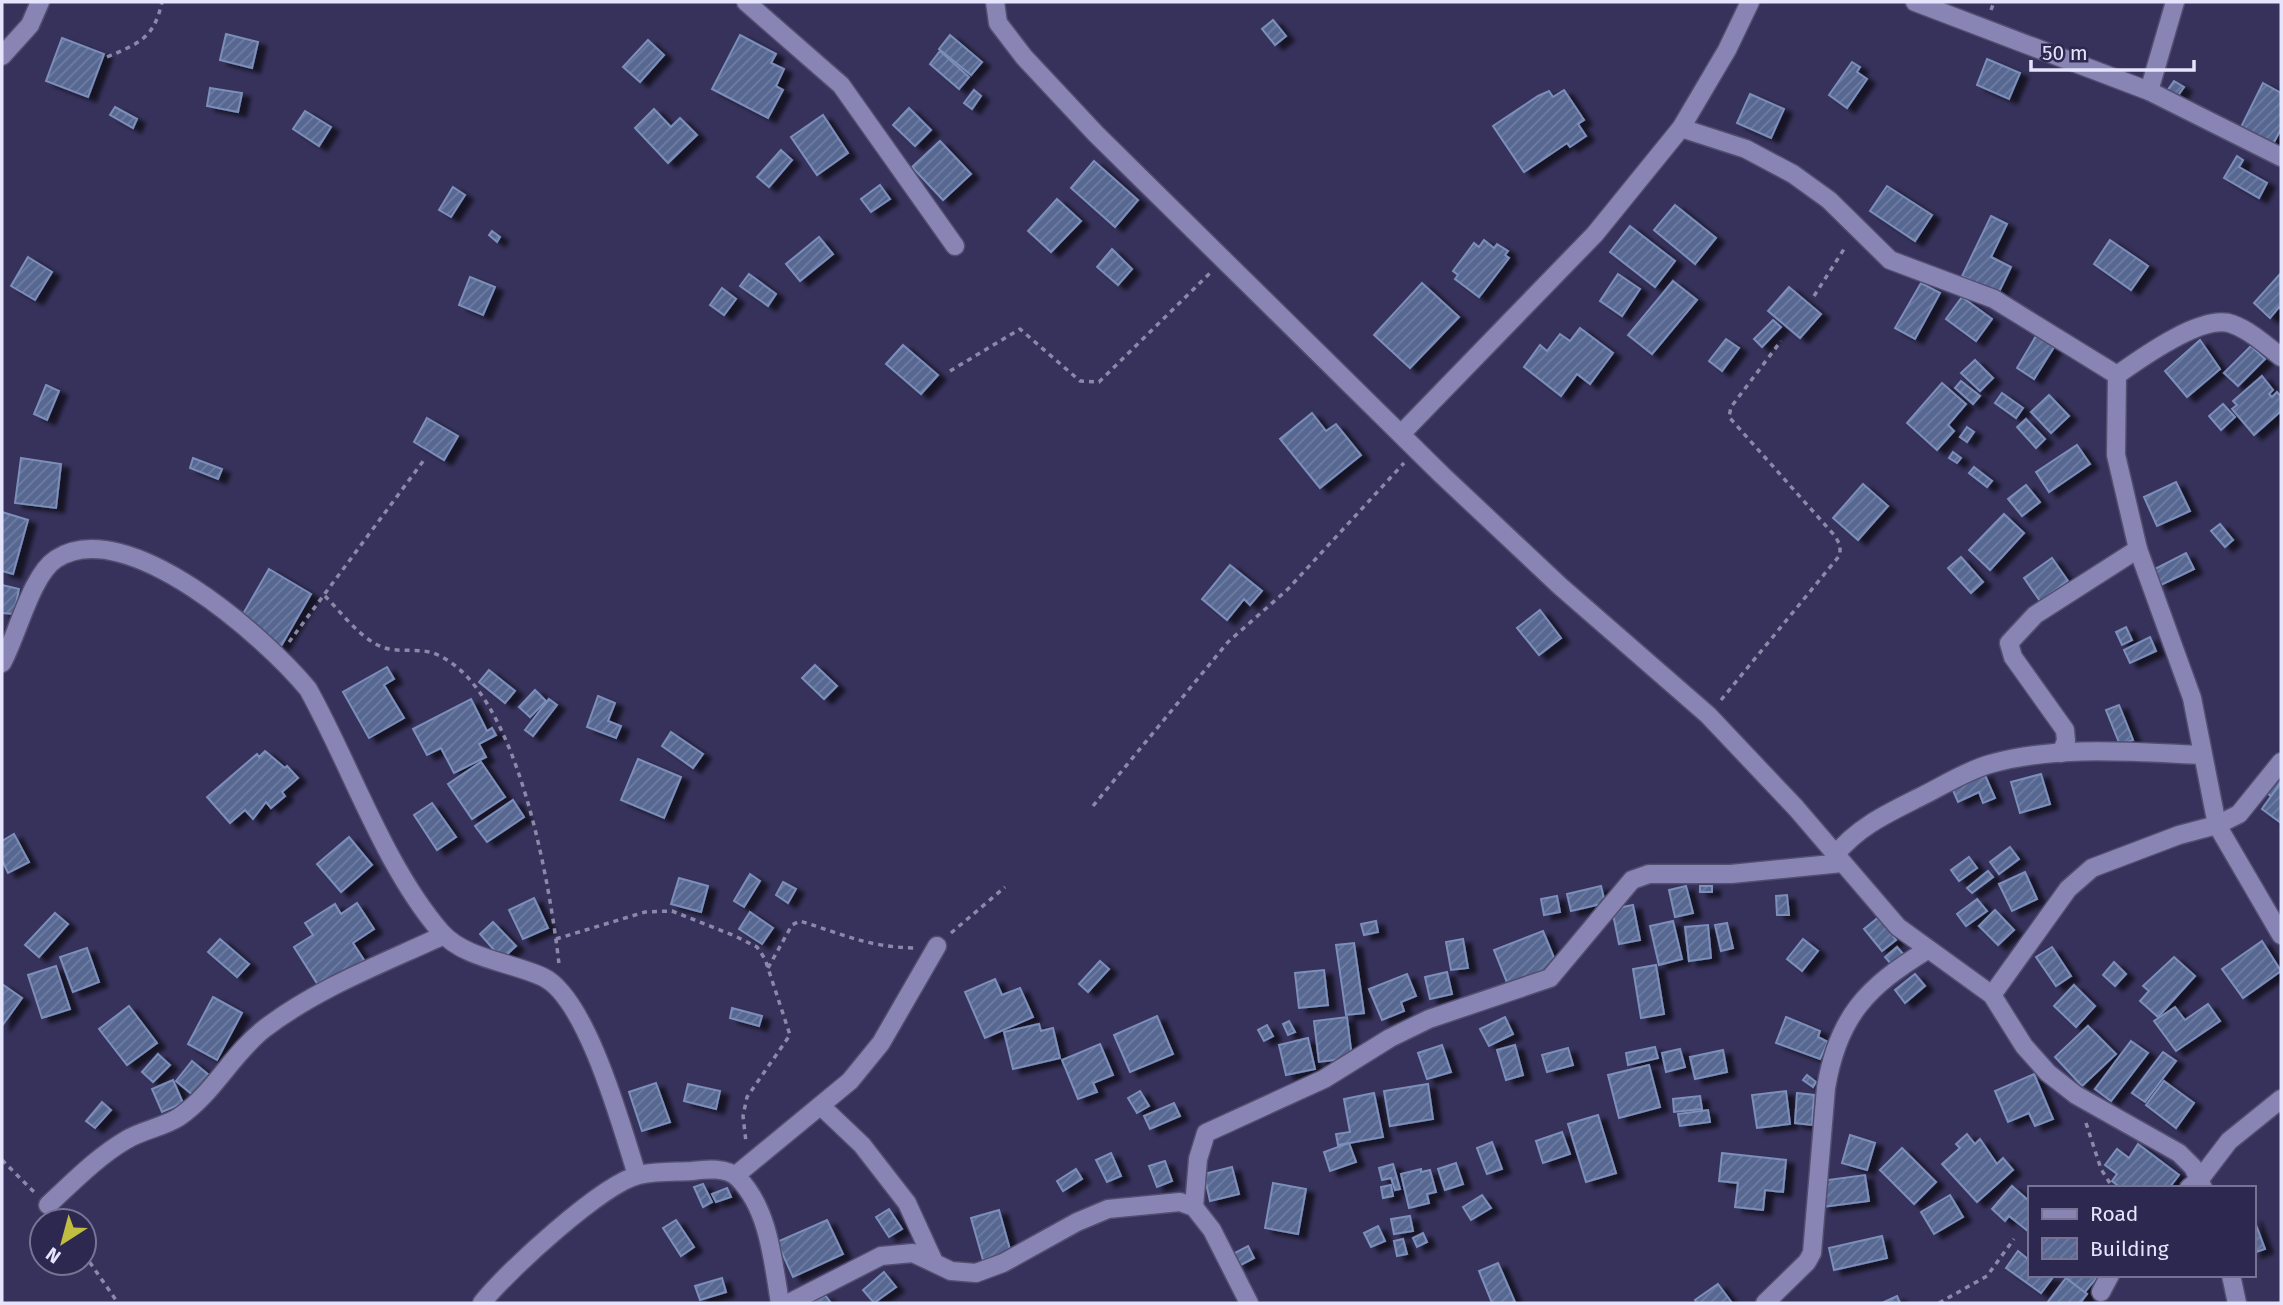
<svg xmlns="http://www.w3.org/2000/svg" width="2283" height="1305" viewBox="0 0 2283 1305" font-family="'Fira Sans',sans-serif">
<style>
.building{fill:url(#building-hatch);stroke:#7c8eba;stroke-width:2;filter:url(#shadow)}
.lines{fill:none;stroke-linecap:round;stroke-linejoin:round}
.street-casing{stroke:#524e70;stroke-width:21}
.path{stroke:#8b88a9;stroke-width:3.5;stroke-dasharray:5 5;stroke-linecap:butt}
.street{stroke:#8885b4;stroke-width:18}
</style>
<defs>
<pattern id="building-hatch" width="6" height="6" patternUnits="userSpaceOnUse" patternTransform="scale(1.75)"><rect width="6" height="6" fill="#576791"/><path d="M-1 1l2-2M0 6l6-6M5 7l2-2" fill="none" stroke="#6f7da1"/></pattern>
<filter id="shadow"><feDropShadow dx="8" dy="4.5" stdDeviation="2" flood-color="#0009"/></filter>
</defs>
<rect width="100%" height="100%" fill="#37325b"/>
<!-- building -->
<g class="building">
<polygon points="1273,20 1286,36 1275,45 1262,29"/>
<polygon points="226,34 258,42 252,68 220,60"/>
<polygon points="740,35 776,54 771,63 784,69 776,86 783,90 768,118 712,89"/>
<polygon points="950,35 982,62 971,75 939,49"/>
<polygon points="62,38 104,54 88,97 46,81"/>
<polygon points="648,40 664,55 640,82 623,67"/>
<polygon points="940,51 969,77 959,89 930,64"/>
<polygon points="1987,59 2020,73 2009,99 1977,85"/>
<polygon points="1852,62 1860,67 1857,72 1867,79 1847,108 1829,95"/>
<polygon points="2174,81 2184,87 2177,97 2167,91"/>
<polygon points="2263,83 2281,93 2281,129 2272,146 2240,129"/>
<polygon points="210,88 242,93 238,112 207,106"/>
<polygon points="974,90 981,96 972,109 964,103"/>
<polygon points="1564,90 1584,120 1578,124 1586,136 1570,147 1567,143 1524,172 1493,126 1538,96 1549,91 1553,97"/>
<polygon points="1750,94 1784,109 1771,138 1737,123"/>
<polygon points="115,107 137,119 133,128 110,115"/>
<polygon points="909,108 931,130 915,146 893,125"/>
<polygon points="654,109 671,127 680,118 697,135 668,163 635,128"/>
<polygon points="305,111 331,127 319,146 293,129"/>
<polygon points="823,115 848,153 817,175 791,137"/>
<polygon points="940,141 971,174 943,200 912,167"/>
<polygon points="781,150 792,160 769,187 757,177"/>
<polygon points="2237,156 2243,160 2239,167 2267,183 2259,198 2224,178"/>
<polygon points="1094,161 1138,200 1115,227 1071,188"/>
<polygon points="880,185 890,199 871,212 861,199"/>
<polygon points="1887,186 1932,215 1915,241 1870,211"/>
<polygon points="453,187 465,195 451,217 439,210"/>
<polygon points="1057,199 1081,221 1051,252 1028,231"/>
<polygon points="1675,205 1716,238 1695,264 1654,230"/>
<polygon points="1991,216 2007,224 1991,257 2011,267 1998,294 1962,276"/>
<polygon points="1630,226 1675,261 1655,287 1610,252"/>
<polygon points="492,231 500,237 497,242 489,235"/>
<polygon points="819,237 833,254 800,281 786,264"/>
<polygon points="1484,240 1494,248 1497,244 1508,251 1505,255 1509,258 1479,297 1455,279 1458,275 1453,271 1474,243 1479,247"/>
<polygon points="2110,240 2148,266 2131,290 2094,264"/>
<polygon points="1112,249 1132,269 1118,285 1097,267"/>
<polygon points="28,257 52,272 35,300 11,286"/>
<polygon points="749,274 776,294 768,306 740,286"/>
<polygon points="1618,274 1640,289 1622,316 1600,301"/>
<polygon points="2280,274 2281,309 2279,307 2270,318 2254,303"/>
<polygon points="470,277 495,287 483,315 459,305"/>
<polygon points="1673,281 1697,300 1652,354 1628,335"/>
<polygon points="1422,283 1459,317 1410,368 1374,335"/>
<polygon points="1921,283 1940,293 1915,339 1895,328"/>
<polygon points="1789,287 1821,314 1800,338 1768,311"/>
<polygon points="722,288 736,299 724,315 710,305"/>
<polygon points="1962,297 1992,319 1976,341 1946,319"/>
<polygon points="1773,320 1781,327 1762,347 1754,339"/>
<polygon points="1580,328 1613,353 1590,384 1577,374 1561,396 1524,367 1540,345 1547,351 1560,334 1570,341"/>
<polygon points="2036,336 2054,347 2034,379 2017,368"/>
<polygon points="1726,339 1739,348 1722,371 1709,361"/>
<polygon points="2200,340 2220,369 2187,397 2165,371"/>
<polygon points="903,345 938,375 921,394 886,364"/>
<polygon points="2251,346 2265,359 2238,386 2224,373"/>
<polygon points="1975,360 1993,378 1980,391 1961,373"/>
<polygon points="2262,376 2273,390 2269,394 2272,397 2277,392 2281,397 2281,411 2254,435 2232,409 2237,405 2233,401"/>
<polygon points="1961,381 1980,396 1973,404 1955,388"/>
<polygon points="1942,383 1966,404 1948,425 1954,431 1937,450 1907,423"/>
<polygon points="46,385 59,391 47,420 34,414"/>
<polygon points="2002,393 2023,408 2016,418 1995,403"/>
<polygon points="2049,395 2069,416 2051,433 2031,412"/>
<polygon points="2223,404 2235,417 2221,430 2209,416"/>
<polygon points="1312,413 1326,431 1336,424 1361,455 1320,488 1280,439"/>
<polygon points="427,418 458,436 444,460 414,442"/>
<polygon points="2026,419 2045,439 2036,448 2017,427"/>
<polygon points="1967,427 1974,432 1967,442 1960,437"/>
<polygon points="2077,445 2090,464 2049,492 2036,472"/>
<polygon points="1953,452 1961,458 1957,463 1949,458"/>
<polygon points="21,458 61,464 56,508 15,503"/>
<polygon points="193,458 222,469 218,479 190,468"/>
<polygon points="1974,467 1992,481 1987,487 1969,473"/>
<polygon points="2176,482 2190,511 2157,526 2144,497"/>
<polygon points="1863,484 1888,506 1858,540 1833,518"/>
<polygon points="2026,485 2040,502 2022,516 2008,499"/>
<polygon points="2,512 28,520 13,574 2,571"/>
<polygon points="2004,514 2024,533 1990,570 1969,550"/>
<polygon points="2220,524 2233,540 2225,547 2211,531"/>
<polygon points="2186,553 2194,569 2161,585 2153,570"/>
<polygon points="1961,557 1983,582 1971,593 1948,568"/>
<polygon points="2052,558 2068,581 2040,601 2024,578"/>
<polygon points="1230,565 1262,591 1250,605 1244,599 1227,620 1202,599"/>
<polygon points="269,569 311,594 281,646 239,621"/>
<polygon points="2,585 19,589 14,614 2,613"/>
<polygon points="1540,610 1561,638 1539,655 1517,628"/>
<polygon points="2126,627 2132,640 2122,645 2116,632"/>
<polygon points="2150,637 2156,651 2130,663 2124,650"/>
<polygon points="815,665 837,686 824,699 802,678"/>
<polygon points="387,667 394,679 384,685 404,718 369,738 343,692"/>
<polygon points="489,670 515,691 505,703 479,682"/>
<polygon points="535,690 546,701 530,717 519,707"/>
<polygon points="598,696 615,703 608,721 621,726 616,738 587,727"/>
<polygon points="471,699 487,731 492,728 496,735 479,744 486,757 454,773 441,748 427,755 413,729"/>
<polygon points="549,699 557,705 533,736 525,730"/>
<polygon points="2119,705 2133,740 2120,745 2106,710"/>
<polygon points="671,732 703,754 693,768 662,746"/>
<polygon points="265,751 285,768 287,766 298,778 282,792 285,796 271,808 266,802 253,819 245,810 230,823 207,797 257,754 259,757"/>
<polygon points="638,759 681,777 664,818 621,800"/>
<polygon points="481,762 505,797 472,819 448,784"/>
<polygon points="1984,773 1995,798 1983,803 1979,792 1958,802 1952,788"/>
<polygon points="2041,774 2050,804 2020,813 2011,782"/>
<polygon points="2278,778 2281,780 2281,819 2264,806 2272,797 2267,793"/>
<polygon points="2281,782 2281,823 2262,809"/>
<polygon points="513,800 524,817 487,842 475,826"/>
<polygon points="432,803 456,837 437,850 414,815"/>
<polygon points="14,834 29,862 8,873 2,860 2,841"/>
<polygon points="349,837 372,865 341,892 317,864"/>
<polygon points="2010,847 2019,859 1999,874 1990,862"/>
<polygon points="1969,857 1977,868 1959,881 1951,870"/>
<polygon points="1988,871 1993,877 1972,893 1967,888"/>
<polygon points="2025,872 2037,899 2012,911 1999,884"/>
<polygon points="750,874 760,881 744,907 734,901"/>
<polygon points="679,878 708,886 701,912 671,904"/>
<polygon points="783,882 796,889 788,903 776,895"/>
<polygon points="1601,886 1605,903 1571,911 1567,894"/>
<polygon points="1686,886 1693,913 1675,917 1669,890"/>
<rect x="1700" y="886" width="12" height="6"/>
<polygon points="1787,895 1789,915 1777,915 1776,896"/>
<polygon points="1557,896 1560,912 1544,915 1541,899"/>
<polygon points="534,898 548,928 523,939 509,910"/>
<polygon points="1977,899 1987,911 1966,926 1957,914"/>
<polygon points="357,903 374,929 353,943 364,960 320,988 294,947 313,935 305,923 335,904 341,914"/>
<polygon points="1633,905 1640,940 1619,944 1612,909"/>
<polygon points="1995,910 2014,930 1998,945 1979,926"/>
<polygon points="750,912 773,928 762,944 739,929"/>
<polygon points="55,913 68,924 39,957 25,945"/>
<polygon points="1879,917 1896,940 1882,951 1864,929"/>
<polygon points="1376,921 1378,932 1364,935 1361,924"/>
<polygon points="1673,921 1682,959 1659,965 1650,926"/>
<polygon points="493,922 516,946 502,959 480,934"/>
<polygon points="1727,923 1733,948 1721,951 1715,925"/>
<polygon points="1708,925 1711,958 1689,961 1685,927"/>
<polygon points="1543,931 1557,965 1508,985 1494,950"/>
<polygon points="220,939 249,964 237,977 208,952"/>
<polygon points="1463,939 1468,968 1451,970 1446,942"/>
<polygon points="1803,939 1818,951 1802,971 1787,959"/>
<polygon points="2262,941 2281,971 2243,998 2222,969"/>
<polygon points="1354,943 1364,1013 1346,1015 1336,945"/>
<polygon points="1897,947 1904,955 1892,965 1885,957"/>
<polygon points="2052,947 2071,976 2056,986 2036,957"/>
<polygon points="87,948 99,982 73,992 60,957"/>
<polygon points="2174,957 2195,976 2158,1017 2140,1001 2149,991 2143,986"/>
<polygon points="1100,961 1109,969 1088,992 1079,984"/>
<polygon points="2114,962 2126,974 2115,986 2103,975"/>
<polygon points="1656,965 1664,1014 1641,1018 1633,969"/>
<polygon points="56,966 70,1009 42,1018 28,975"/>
<polygon points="1324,970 1328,1005 1299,1008 1295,973"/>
<polygon points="1447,972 1452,994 1430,999 1425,977"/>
<polygon points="1407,974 1416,996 1401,1002 1404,1011 1382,1020 1369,989"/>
<polygon points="1915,974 1925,986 1905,1003 1895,990"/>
<polygon points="995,979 1002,995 1020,988 1033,1017 985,1038 965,992"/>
<polygon points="2,984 22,998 2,1026"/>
<polygon points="2074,985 2095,1006 2076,1027 2054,1006"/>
<polygon points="213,997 242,1013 217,1060 188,1044"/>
<polygon points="2208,1004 2220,1021 2176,1051 2154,1021 2175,1007 2185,1020"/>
<polygon points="129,1006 157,1043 127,1065 99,1029"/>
<polygon points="732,1008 762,1016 759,1026 730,1018"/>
<polygon points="1157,1016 1173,1054 1130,1072 1114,1035"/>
<polygon points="1347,1017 1352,1058 1319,1062 1314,1021"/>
<polygon points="1505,1017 1513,1034 1489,1046 1480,1029"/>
<polygon points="1786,1017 1820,1031 1818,1037 1828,1042 1820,1059 1776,1043"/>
<polygon points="1289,1021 1295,1032 1288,1035 1283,1024"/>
<polygon points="1039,1024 1041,1031 1053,1028 1060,1058 1013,1069 1004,1032"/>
<polygon points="1267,1025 1273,1036 1264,1041 1258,1030"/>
<polygon points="2088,1026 2116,1054 2082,1086 2055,1057"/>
<polygon points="1308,1038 1315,1069 1286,1075 1279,1045"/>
<polygon points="2131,1041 2148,1053 2111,1101 2095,1089"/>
<polygon points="1100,1044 1113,1075 1093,1083 1097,1092 1078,1099 1062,1060"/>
<polygon points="1442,1045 1451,1072 1427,1079 1418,1053"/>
<polygon points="1515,1045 1523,1075 1506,1080 1497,1050"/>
<polygon points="1655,1047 1658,1058 1628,1065 1626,1053"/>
<polygon points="1568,1048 1573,1065 1547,1072 1542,1055"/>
<polygon points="1680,1049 1685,1067 1666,1072 1662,1053"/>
<polygon points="1723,1050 1727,1072 1695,1079 1690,1057"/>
<polygon points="2163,1052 2176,1061 2145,1102 2132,1093"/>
<polygon points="158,1054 170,1065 153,1082 142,1072"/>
<polygon points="192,1061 210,1076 194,1096 176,1081"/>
<polygon points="1649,1065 1660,1107 1619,1118 1608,1075"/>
<polygon points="2034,1074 2053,1119 2035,1126 2029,1113 2008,1122 1995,1091"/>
<polygon points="1807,1075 1816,1082 1813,1087 1803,1080"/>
<polygon points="173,1080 183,1103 162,1112 152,1089"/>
<polygon points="2164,1081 2194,1103 2176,1128 2146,1105"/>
<polygon points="656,1083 670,1122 642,1131 629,1092"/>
<polygon points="688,1084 720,1091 716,1109 684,1101"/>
<polygon points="1428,1084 1433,1119 1390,1126 1384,1091"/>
<polygon points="1140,1091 1149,1106 1137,1113 1128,1098"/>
<polygon points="1786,1091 1790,1124 1757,1128 1752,1095"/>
<polygon points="1374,1093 1383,1137 1338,1145 1336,1134 1350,1132 1344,1099"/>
<polygon points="1797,1093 1814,1095 1812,1125 1795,1123"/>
<polygon points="1700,1096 1702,1109 1674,1112 1673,1099"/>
<polygon points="102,1102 111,1110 95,1128 86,1121"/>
<polygon points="1174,1103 1180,1116 1150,1129 1144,1116"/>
<polygon points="1708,1110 1710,1122 1680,1126 1678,1114"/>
<polygon points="1598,1115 1616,1173 1586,1182 1568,1124"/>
<polygon points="1562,1132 1570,1154 1543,1163 1536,1141"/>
<polygon points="1967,1134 1975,1144 1980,1139 1997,1164 2003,1158 2013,1170 1977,1202 1942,1164 1960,1148 1956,1144"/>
<polygon points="1850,1135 1875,1143 1867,1170 1842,1163"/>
<polygon points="1492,1142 1502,1169 1487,1174 1477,1148"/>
<polygon points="1349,1143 1356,1162 1330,1171 1324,1152"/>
<polygon points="2138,1144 2179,1175 2169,1188 2121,1188 2112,1181 2117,1174 2105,1165 2117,1149 2129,1158"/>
<polygon points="1902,1148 1936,1182 1914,1204 1880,1170"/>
<polygon points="1111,1153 1121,1176 1107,1182 1096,1160"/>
<polygon points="1722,1153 1786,1160 1783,1192 1765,1190 1763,1210 1735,1207 1738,1183 1719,1181"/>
<polygon points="1165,1161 1172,1181 1157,1187 1149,1166"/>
<polygon points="1456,1163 1463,1184 1445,1190 1438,1169"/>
<polygon points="1393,1164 1400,1189 1395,1190 1391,1178 1382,1180 1379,1168"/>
<polygon points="1232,1167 1239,1194 1210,1201 1204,1174"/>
<polygon points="1076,1169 1082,1179 1063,1191 1057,1181"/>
<polygon points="1421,1169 1421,1172 1430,1170 1436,1192 1427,1194 1429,1203 1409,1208 1401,1174"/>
<polygon points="1865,1175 1869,1201 1823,1207 1820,1181"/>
<polygon points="1273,1183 1306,1189 1298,1234 1265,1228"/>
<polygon points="703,1184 712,1202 703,1207 694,1187"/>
<polygon points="1391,1185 1393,1196 1383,1198 1381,1187"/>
<polygon points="2012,1186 2029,1201 2029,1232 2009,1216 2005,1221 1992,1209"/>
<polygon points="727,1188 731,1197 716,1202 712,1194"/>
<polygon points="1482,1195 1491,1208 1471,1220 1463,1207"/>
<polygon points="1950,1195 1963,1217 1934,1234 1921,1212"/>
<polygon points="889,1209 902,1229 889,1237 876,1217"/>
<polygon points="999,1210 1011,1253 983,1260 971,1218"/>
<polygon points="1410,1216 1413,1231 1394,1234 1391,1219"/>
<polygon points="2253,1217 2265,1249 2253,1253"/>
<polygon points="676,1220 694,1247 681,1256 663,1228"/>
<polygon points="827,1220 843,1254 793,1277 777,1242"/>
<polygon points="1378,1226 1385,1241 1371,1247 1364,1233"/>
<polygon points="1423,1233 1427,1242 1417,1247 1413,1238"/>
<polygon points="1882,1236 1887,1258 1834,1270 1829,1248"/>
<polygon points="1403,1239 1407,1254 1397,1256 1394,1241"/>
<polygon points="1248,1246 1254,1258 1239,1266 1233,1254"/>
<polygon points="2018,1251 2029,1260 2029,1275 2053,1277 2041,1293 2006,1268"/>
<polygon points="1498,1263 1515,1302 1510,1303 1492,1303 1479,1271"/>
<polygon points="884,1272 896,1287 874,1303 863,1290"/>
<polygon points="2063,1275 2099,1275 2084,1293"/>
<polygon points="722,1278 726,1292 700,1300 695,1286"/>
<polygon points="2066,1278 2087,1294 2080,1303 2047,1303"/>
<polygon points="1718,1284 1732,1303 1697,1303 1695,1300"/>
<polygon points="825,1295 831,1303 812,1303"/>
<polygon points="1897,1296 1900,1303 1882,1303"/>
</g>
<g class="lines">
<!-- street casing -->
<g class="street-casing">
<g id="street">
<polyline points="746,2 841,85 955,246"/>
<polyline points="995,2 998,23 1024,57 1096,134 1442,475 1560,586 1708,715 1796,808 1898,927 1992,995 2024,1046 2048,1073 2076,1095 2179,1153 2193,1167 2203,1188"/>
<polyline points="1915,2 2149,91 2281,157"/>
<polyline points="2,56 30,25 40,2"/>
<polyline points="2149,91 2175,2"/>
<polyline points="1681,128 1746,149 1793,174 1829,200 1890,260 1994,299 2117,375 2116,455 2138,549 2192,698 2217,825 2281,935"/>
<path d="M2117,375C2141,358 2203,313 2232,324C2251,331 2266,345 2281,357"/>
<polyline points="1401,434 1595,234 1681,128 1727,50 1750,2"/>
<path d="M2,663C17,637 31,575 56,559C126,513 266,638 308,689C351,766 384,866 441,932C465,959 511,962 543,977C587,998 622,1128 637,1175"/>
<polyline points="2061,753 2066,741 2065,730 2013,657 2009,643 2035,615 2138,549"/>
<path d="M1835,855C1858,827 1886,814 1918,798C1941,787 1965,771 1990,764C2058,745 2133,752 2202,755"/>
<polyline points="1992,995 2068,889 2092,868 2179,835 2217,825 2239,814 2281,762"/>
<polyline points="821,1106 862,1145 907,1203 934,1262"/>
<polyline points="736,1175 850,1081 881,1043 937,946"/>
<polyline points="2189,1188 2200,1179 2229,1141 2281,1099"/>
<path d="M48,1205C73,1182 97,1157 126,1140C142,1130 164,1127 179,1117C214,1093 232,1054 264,1029C317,988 384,963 444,935"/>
<polyline points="1194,1207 1198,1159 1206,1133 1324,1079 1390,1038 1429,1019 1550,978 1632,880 1649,874 1731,874 1842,863"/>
<polyline points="2231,1275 2237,1303"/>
<polyline points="2101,1292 2110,1275"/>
<path d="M482,1303C505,1273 603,1183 639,1175C656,1171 675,1172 692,1171C707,1169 727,1167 738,1178C769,1209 773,1262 780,1303"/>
<polyline points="789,1303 881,1256 913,1253 951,1271 976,1273 1003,1263 1077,1222 1108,1209 1180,1202 1194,1207 1212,1230 1249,1303"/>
<path d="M1765,1303L1807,1262L1812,1253L1826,1088C1838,1016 1867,987 1927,950"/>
</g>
</g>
<!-- path -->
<g class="path">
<polyline points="1991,10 1994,2"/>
<path d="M107,57C140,43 154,38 162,2"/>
<polyline points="1814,296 1846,246"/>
<polyline points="950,371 1020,329 1080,381 1099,382 1211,272"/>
<path d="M325,596C341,612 362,641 385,648C402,653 422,647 438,655C518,691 550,885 559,964"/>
<polyline points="289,642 424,460"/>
<polyline points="1721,700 1840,555 1840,545 1835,536 1729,417 1731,407 1781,341"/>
<polyline points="1093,806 1228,642 1288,589 1404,463"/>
<polyline points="951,933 1005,887"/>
<polyline points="556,939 645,912 672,911 735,936 757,947 765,959 790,1035 747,1097 743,1116 746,1142"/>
<path d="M768,968L792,925L800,921C842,934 868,947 914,948"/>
<polyline points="2086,1123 2101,1169 2113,1188"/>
<polyline points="2,1160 35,1193"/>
<polyline points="84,1254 118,1303"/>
<polyline points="1939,1303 1987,1276 2014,1239"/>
</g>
<!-- street -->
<use href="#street" class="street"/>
</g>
<!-- border -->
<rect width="2283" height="1305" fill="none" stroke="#e5e4fd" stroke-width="7"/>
<!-- legend -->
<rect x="2028" y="1186" width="228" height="91" fill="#2d284f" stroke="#777395" stroke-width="2"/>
<rect x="2042" y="1209" width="35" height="10" fill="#8885b4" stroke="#777395" stroke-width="2"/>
<text x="2090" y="1221" font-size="21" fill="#e5e4fd">Road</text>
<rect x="2042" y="1238" width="35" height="21" fill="url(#building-hatch)" stroke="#777395" stroke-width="2"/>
<text x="2090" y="1256" font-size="21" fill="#e5e4fd">Building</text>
<!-- north arrow -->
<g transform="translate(63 1242) rotate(216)"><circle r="33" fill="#2d284f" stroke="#777395" stroke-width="2"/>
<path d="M0-5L12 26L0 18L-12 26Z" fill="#c1bd40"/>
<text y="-10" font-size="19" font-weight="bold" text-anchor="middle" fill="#e5e4fd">N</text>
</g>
<!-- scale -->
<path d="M2031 60v10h163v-10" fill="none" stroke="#e5e4fd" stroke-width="3.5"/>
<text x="2042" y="60" font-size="21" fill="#e5e4fd" stroke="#2d284f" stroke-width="5" paint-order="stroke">50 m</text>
</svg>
